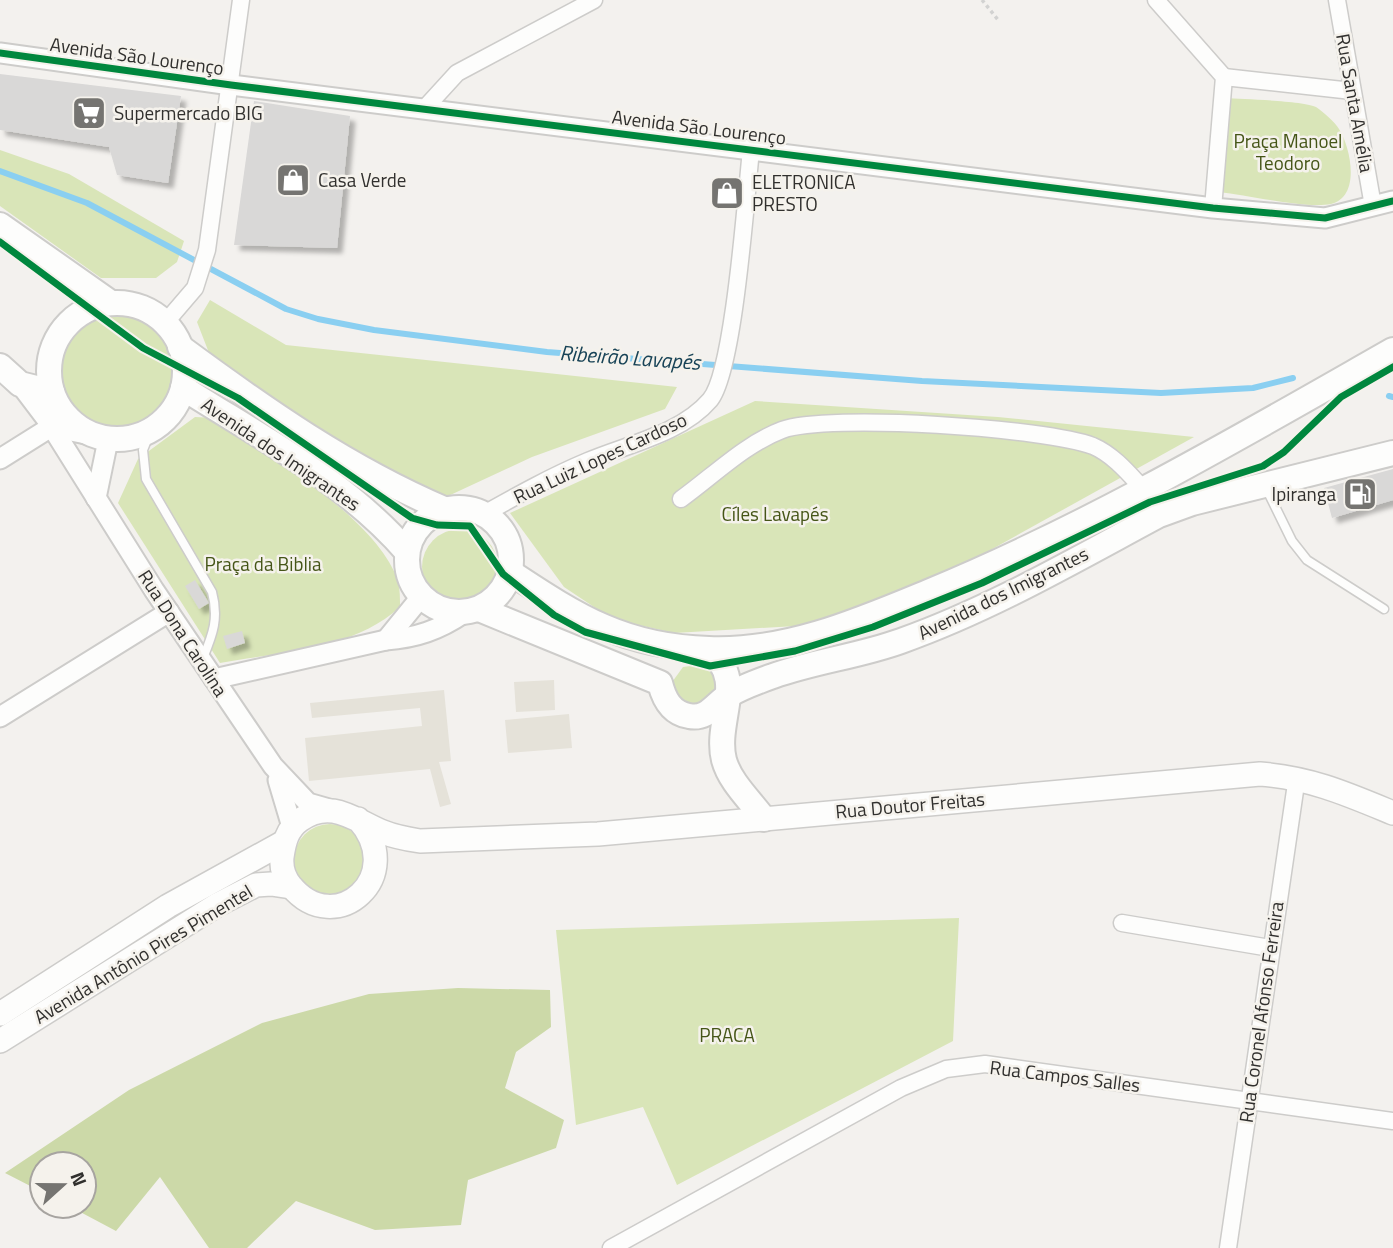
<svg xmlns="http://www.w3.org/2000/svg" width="1393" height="1248" viewBox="0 0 1393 1248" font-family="'Titillium Web',sans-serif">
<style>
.built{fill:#e5e2d9}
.green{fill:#d9e5b8}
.forest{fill:#ccd9a8}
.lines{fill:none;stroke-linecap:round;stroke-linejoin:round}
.stream{stroke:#8acff1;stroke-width:6}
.building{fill:#d9d8d7;filter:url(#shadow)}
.service-casing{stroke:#cdccca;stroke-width:11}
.minor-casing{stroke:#cdccca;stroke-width:19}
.tertiary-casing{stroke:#cdccca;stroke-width:23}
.secondary-casing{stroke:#cdccca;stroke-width:26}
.primary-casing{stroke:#cdccca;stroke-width:28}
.path{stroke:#d2d2d1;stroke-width:3.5;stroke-dasharray:3.5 3.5;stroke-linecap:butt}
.service{stroke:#fdfdfc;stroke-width:8}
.minor{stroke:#fdfdfc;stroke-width:16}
.tertiary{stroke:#fdfdfc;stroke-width:19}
.secondary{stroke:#fdfdfc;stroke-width:23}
.primary{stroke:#fdfdfc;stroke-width:24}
.cycleway-casing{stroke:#f5f2ec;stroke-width:11}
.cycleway{stroke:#00873e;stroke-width:7}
.labels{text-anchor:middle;stroke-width:5;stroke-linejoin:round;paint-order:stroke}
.street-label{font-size:19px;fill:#31302e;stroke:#f5f2ec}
.poi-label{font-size:19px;fill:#31302e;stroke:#f5f2ec;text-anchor:start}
.park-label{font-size:19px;fill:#455517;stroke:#f5f2ec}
.water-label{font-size:21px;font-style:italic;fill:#184357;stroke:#f5f2ec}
</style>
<defs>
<filter id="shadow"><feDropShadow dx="5.5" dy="5.5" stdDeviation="2" flood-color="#0004"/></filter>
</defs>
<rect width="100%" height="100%" fill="#f3f1ee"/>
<!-- built -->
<g class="built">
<polygon points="554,680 555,710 516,712 514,682"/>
<polygon points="444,690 451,761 439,762 451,804 440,807 430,769 309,781 305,738 422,726 420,708 312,718 310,703"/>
<polygon points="569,714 572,748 508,753 505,720"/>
</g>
<!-- green -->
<g class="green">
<path d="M1226,98C1242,99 1305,101 1316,107C1323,112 1335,122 1339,129C1351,148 1361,197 1331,204C1305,209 1248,195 1219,192Z"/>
<polygon points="0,150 69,174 184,241 177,262 156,278 101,278 0,206"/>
<polygon points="210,300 286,345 677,387 665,409 532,457 446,497 377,477 211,358 197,322"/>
<circle cx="117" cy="371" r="57"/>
<polygon points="755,401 998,417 1194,437 922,588 796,626 674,633 612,619 564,587 510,513"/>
<path d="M195,417L216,418C269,457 377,518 398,581C400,589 400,599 400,607C353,650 280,652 220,663L118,503L138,459Z"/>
<circle cx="460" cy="567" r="38"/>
<path d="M698,665C714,670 716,679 717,695L685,711L670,685L683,667Z"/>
<circle cx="330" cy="860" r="36"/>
<polygon points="959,918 953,1041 677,1185 643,1107 576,1125 556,930"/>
</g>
<!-- forest -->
<polygon class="forest" points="458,988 550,990 551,1027 516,1052 505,1088 564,1120 556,1148 468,1180 461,1225 375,1230 296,1201 247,1248 209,1248 160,1177 116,1231 69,1206 84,1206 84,1164 42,1164 42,1192 5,1173 129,1090 262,1023 369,994"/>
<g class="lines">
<!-- stream -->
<g class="stream">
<polyline points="0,171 87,203 286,309 318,319 374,330 547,352 922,381 1161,393 1253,388 1293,378"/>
<polyline points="1389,396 1393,397"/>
</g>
</g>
<!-- building -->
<g class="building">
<polygon points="0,74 181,96 168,183 117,175 109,147 0,130"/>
<polygon points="254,101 350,116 337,248 234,245"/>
<polygon points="1393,469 1393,500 1332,518 1324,488"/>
<polygon points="195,580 209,603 199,609 185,586"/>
<polygon points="242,631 245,643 227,649 223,636"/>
</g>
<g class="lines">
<!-- service casing -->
<g class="service-casing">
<g id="service">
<path d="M151,430L143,450L146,479L212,592C219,618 213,634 203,658"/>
<polyline points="1266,488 1292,541 1307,560 1384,609"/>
</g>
</g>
<!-- minor casing -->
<g class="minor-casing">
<g id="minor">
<polyline points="1156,0 1224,77 1213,208"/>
<polyline points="1337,0 1373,206"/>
<polyline points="1224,77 1352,91"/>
<polyline points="425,108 457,73 594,0"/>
<polyline points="165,323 195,288 207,250 241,0"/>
<path d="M681,499C713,476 745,444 782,430C828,413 1046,428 1093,446C1114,455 1130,475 1145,491"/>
<path d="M484,514C518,495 552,476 588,461C628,444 681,434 710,400C734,372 746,196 751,150"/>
<polyline points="1122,923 1270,948"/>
<polyline points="611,1248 901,1088 946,1069 985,1064 1393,1121"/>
<polyline points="1228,1248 1297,777"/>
</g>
</g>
<!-- tertiary casing -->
<g class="tertiary-casing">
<g id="tertiary">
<polyline points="0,53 231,85 1213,208 1325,218 1393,201"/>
<polyline points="20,384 48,421 154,590 273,766 308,803 329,809"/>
<polyline points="0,459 51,427 91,435"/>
<polyline points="96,498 108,440"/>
<polyline points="386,640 421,597"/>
<path d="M214,679L386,640C416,638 439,630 464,613"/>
<polyline points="0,717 169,612"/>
<polyline points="278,780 292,827"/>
</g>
</g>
<!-- secondary casing -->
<g class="secondary-casing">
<g id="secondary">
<path d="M358,819C409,876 335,940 291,886C284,878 281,868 282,857C284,843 287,829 300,820C331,798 354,820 383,832C395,837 407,839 420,841L598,834L1260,774C1311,778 1347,794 1393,813"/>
<polyline points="0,1014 168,906 284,842"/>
<polyline points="0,1041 217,905 256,885 271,884 291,887"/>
</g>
</g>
<!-- primary casing -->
<g class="primary-casing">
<g id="primary">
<polyline points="0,225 111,303"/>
<circle cx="117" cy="371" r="68"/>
<path d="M180,347C264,409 348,468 444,509"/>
<polyline points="0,366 20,384 52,392"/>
<path d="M183,388C260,437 347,482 407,552"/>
<circle cx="459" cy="560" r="52"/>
<path d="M510,572C578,617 625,647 709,649C786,652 858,621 928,592C1090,525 1240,437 1393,350"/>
<path d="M479,609L660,683C664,699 671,713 689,716C708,720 716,702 729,695C742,687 759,681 773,676C815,661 860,656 901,641C991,609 1075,560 1159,515L1192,503L1393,453"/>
<path d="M707,650C749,677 714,721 724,760C730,782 750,800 764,819"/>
</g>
</g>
<!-- path -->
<polyline class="path" points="982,0 999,21"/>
<!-- service -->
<use href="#service" class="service"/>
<!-- minor -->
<use href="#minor" class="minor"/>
<!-- tertiary -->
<use href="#tertiary" class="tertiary"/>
<!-- secondary -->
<use href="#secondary" class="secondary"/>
<!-- primary -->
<use href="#primary" class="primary"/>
<!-- cycleway casing -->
<g class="cycleway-casing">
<g id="cycleway">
<polyline points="0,53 231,85 1213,208 1325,218 1393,201"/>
<polyline points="0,242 143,348 238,398 412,518 437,525 470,526 503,574 554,615 585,632 710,666 795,651 873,627 982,583 1150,502 1263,466 1284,452 1341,397 1393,367"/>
</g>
</g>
<!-- cycleway -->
<use href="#cycleway" class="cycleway"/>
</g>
<!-- icons -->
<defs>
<g id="supermarket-square" transform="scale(1.75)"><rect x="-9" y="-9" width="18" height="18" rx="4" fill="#757471" stroke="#f5f2ec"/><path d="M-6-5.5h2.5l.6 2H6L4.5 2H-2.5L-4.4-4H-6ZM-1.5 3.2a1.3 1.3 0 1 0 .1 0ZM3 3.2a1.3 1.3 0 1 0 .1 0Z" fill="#fff"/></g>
<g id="shop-square" transform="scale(1.75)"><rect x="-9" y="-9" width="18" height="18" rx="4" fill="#757471" stroke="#f5f2ec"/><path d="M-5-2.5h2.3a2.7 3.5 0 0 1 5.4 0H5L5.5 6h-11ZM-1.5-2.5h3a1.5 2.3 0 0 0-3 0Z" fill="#fff"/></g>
<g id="fuel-square" transform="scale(1.75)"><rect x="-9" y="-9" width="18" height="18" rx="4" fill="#757471" stroke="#f5f2ec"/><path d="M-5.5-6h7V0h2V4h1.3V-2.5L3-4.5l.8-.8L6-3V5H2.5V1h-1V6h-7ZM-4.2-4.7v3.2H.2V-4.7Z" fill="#fff"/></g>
</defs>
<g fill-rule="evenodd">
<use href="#supermarket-square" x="89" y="113"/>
<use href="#shop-square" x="293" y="180"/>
<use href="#shop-square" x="727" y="193"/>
<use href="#fuel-square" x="1360" y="494"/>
</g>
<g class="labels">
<!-- street labels -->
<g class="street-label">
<text transform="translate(137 56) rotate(8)" y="7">Avenida São Lourenço</text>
<text transform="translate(1355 103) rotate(80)" y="7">Rua Santa Amélia</text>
<text transform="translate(699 127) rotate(7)" y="7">Avenida São Lourenço</text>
<text transform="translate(281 454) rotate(34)" y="7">Avenida dos Imigrantes</text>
<text transform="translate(600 458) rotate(-25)" y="7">Rua Luiz Lopes Cardoso</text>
<text transform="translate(1003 593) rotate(-26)" y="7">Avenida dos Imigrantes</text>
<text transform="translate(183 633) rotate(57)" y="7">Rua Dona Carolina</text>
<text transform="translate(910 805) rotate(-5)" y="7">Rua Doutor Freitas</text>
<text transform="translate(143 954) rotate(-31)" y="7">Avenida Antônio Pires Pimentel</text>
<text transform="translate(1261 1012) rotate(-82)" y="7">Rua Coronel Afonso Ferreira</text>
<text transform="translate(1065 1076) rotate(7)" y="7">Rua Campos Salles</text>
</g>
<!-- poi labels -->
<g class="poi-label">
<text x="114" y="120">Supermercado BIG</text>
<text x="318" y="187">Casa Verde</text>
<text x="752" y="189">ELETRONICA<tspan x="752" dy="22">PRESTO</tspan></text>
<text x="1336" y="501" text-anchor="end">Ipiranga</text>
</g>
<!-- park labels -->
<g class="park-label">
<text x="1288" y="148">Praça Manoel<tspan x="1288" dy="22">Teodoro</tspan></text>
<text x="775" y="521">Cíles Lavapés</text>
<text x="263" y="571">Praça da Biblia</text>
<text x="727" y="1042">PRACA</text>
</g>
<!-- water labels -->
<g class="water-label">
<text transform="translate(630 358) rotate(4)" y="7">Ribeirão Lavapés</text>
</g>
</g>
<!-- north arrow -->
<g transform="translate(63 1185) rotate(69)"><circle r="33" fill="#f5f2ec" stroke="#a7a4a0" stroke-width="2"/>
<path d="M0-5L12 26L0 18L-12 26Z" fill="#757471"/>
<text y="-10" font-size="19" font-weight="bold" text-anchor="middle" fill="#31302e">N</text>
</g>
</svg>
